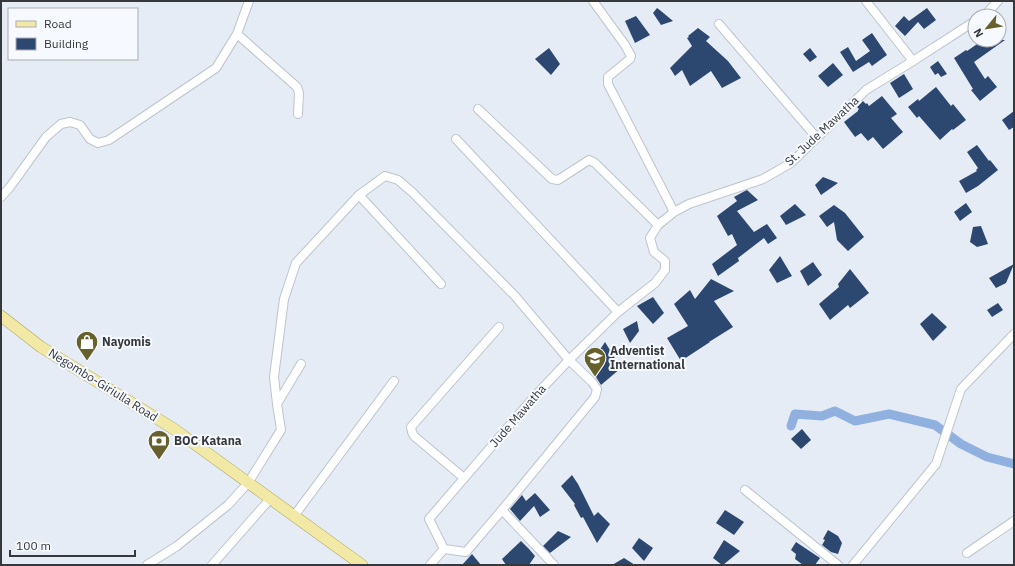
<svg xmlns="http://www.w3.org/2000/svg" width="1015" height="566" viewBox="0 0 1015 566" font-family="'IBM Plex Sans',sans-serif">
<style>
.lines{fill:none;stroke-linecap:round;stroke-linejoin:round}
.canal{stroke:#90b0e0;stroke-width:9}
.building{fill:#2c4871}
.minor-casing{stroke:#bec4cd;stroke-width:10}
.major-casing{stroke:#aaa15b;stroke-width:12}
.minor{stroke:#fff;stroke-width:8}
.major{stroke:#f2e9a7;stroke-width:11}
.labels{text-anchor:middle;stroke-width:4;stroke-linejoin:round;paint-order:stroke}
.street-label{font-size:12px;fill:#36383b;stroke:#f6f9ff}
.poi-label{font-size:12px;font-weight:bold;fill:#36383b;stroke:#f6f9ff;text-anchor:start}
</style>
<rect width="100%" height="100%" fill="#e6ecf5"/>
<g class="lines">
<!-- canal -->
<polyline class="canal" points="791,426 795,414 822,416 835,411 855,421 889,414 935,425 961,444 987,457 1014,464"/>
</g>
<!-- building -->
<g class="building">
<polygon points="657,8 661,11 673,21 661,25 653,13"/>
<polygon points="927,8 936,20 924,29 918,22 905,36 895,26 904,16 909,21"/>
<polygon points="636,16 650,35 635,43 625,21"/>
<polygon points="698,28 710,37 706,41 728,61 741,78 722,88 711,71 690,86 682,70 675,76 670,68 692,46 687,38 689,37 688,36"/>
<polygon points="872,33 887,55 872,66 869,62 853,72 840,52 848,47 856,61 870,51 862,40"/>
<polygon points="983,40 1005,40 974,62 985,79 988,76 997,87 980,101 971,90 973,89 954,58 966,50 967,51"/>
<polygon points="549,48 560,64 551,75 535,59"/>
<polygon points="810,48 817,57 810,62 803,54"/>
<polygon points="938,61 947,74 941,77 938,73 935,75 930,67"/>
<polygon points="833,63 843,75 828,87 818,76"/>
<polygon points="904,74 913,89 899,98 890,83"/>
<polygon points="936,87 951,106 953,104 966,120 953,130 952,129 940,140 919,116 917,118 908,107 918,99 919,101"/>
<polygon points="882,96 897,114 891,118 903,132 883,149 873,137 868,141 861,133 855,137 844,122 858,111 858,110 859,109 857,107 863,101 866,104 867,103 869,106"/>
<polygon points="1014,111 1014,127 1009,130 1002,120"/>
<polygon points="977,145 989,161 990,160 998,170 978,186 966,193 959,181 977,171 976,170 978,168 967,152"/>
<polygon points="823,177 838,183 821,195 815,185"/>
<polygon points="747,190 758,200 737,211 754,232 767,224 777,238 768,244 764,238 738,258 739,261 718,276 712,264 737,245 732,234 728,236 717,216 737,201 734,197 743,192"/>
<polygon points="966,203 972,212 960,221 954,212"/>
<polygon points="795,204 806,215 786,225 780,216"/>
<polygon points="834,205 845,213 864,237 848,251 837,240 834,222 827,227 819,216"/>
<polygon points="981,226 988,244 977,247 970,242 973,227"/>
<polygon points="780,256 792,276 777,283 769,270"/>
<polygon points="813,262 822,275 808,286 800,271"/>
<polygon points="1014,264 1006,283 996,288 989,278"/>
<polygon points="850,269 869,293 850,308 848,305 830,320 819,304 839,287 838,284"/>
<polygon points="711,279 734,291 714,301 733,327 709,342 710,342 681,361 667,338 688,326 674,304 690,290 695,299"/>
<polygon points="653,297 664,313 653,324 637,306"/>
<polygon points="998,303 1003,310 992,317 987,310"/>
<polygon points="932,313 947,327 933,341 920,324"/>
<polygon points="637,321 639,331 630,343 623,329"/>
<polygon points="605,342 621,368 601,385 589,366"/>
<polygon points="802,429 811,440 801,449 791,439"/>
<polygon points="572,475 578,484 594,516 598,512 610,524 597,543 583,517 581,518 574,505 575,504 561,486"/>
<polygon points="535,493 550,510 540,517 534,506 520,521 510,509 522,495 526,501"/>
<polygon points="725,510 744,522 734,535 716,523"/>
<polygon points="828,530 838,536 842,543 838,554 831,552 822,545 825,540 823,539"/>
<polygon points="558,531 571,537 550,553 543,546"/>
<polygon points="639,538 653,548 644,561 632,548"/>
<polygon points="724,540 740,551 723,565 722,565 713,558"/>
<polygon points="521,541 529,549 535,556 529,565 506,565 502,559"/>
<polygon points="796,542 820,558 815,565 803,565 795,559 796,554 791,550"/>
<polygon points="472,554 481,565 462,565"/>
<polygon points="624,558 635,565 612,565"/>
</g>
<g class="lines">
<!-- minor casing -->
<g class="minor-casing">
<g id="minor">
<polyline points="593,1 625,45 631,56 630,59 608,77 608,84 674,212"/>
<polyline points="866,1 913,61"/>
<polyline points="982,16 987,13 998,1"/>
<polyline points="719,24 817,138"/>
<polyline points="237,34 297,87 299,93 298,114"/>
<polyline points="478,109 552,179 558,180 589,160 595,163 658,225"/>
<polyline points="456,139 618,312"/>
<polyline points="359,195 441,284"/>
<polyline points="1,197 10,187 46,137 61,124 70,122 80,125 90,139 98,143 109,140 216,68 237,34 249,1"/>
<polyline points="277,404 274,377 284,299 296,263 359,195 385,176 398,180 412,192 515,296 569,360 592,382 597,389 595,397 502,510 466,552 444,549"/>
<polyline points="464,478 414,436 412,432 411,427 499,327"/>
<polyline points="745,490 838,565"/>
<polyline points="502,510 554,565"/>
<polyline points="294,516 394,381"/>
<polyline points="967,553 1014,521"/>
<polyline points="147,565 177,546 228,505 248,483 281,430 277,404 301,364"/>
<polyline points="212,565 270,499"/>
<polyline points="430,565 444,549 429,519 534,397 569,360 618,312 655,283 665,270 665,261 654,252 650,238 658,225 674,212 689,204 763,179 791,163 866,90 913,61 975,21"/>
<polyline points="853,565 936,464 961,389 1014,334"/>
</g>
</g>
<!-- major casing -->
<g class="major-casing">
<polyline id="major" points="1,316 41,347 174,429 362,565"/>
</g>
<!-- minor -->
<use href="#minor" class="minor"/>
<!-- major -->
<use href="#major" class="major"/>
</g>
<!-- icons -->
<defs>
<g id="shop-pin" transform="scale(1.15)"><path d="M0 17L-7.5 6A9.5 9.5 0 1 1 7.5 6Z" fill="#67602d" stroke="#f6f9ff"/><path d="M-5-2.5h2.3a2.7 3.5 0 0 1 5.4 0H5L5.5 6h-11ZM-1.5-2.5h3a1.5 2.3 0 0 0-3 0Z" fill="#fff"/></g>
<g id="school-pin" transform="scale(1.15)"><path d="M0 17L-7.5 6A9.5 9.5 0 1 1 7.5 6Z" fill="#67602d" stroke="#f6f9ff"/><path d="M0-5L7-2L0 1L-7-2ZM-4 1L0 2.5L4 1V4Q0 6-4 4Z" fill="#fff"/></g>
<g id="bank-pin" transform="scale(1.15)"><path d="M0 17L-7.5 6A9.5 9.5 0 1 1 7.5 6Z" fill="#67602d" stroke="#f6f9ff"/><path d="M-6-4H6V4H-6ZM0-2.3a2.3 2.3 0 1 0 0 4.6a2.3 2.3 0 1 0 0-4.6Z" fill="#fff"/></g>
</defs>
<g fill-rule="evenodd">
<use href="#shop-pin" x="87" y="342"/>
<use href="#school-pin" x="595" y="358"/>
<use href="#bank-pin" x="159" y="441"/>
</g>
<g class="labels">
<!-- street labels -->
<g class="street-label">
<text transform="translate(822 131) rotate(-43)" y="4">St. Jude Mawatha</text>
<text transform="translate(103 385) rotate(32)" y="4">Negombo-Giriulla Road</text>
<text transform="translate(518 416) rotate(-49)" y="4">Jude Mawatha</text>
</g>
<!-- poi labels -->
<g class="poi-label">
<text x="102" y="346">Nayomis</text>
<text x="610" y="355">Adventist<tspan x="610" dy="14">International</tspan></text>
<text x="174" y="445">BOC Katana</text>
</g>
</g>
<!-- border -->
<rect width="1015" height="566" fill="none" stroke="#36383b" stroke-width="4"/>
<!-- legend -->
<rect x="8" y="8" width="130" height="52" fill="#f6f9ff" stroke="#a9acb1"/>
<rect x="16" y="21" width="20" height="6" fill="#f2e9a7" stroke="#a9acb1"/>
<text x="44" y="28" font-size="12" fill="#36383b">Road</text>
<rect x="16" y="38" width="20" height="12" fill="#2c4871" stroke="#a9acb1"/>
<text x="44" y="48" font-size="12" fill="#36383b">Building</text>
<!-- north arrow -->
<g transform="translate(987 28) rotate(240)"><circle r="19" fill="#f6f9ff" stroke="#a9acb1"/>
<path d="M0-3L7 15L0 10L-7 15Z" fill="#67602d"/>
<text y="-6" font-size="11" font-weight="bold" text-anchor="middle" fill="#36383b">N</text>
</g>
<!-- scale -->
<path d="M10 550v6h125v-6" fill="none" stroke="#36383b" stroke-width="2"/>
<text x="16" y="550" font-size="12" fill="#36383b" stroke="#f6f9ff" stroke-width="3" paint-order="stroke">100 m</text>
</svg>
